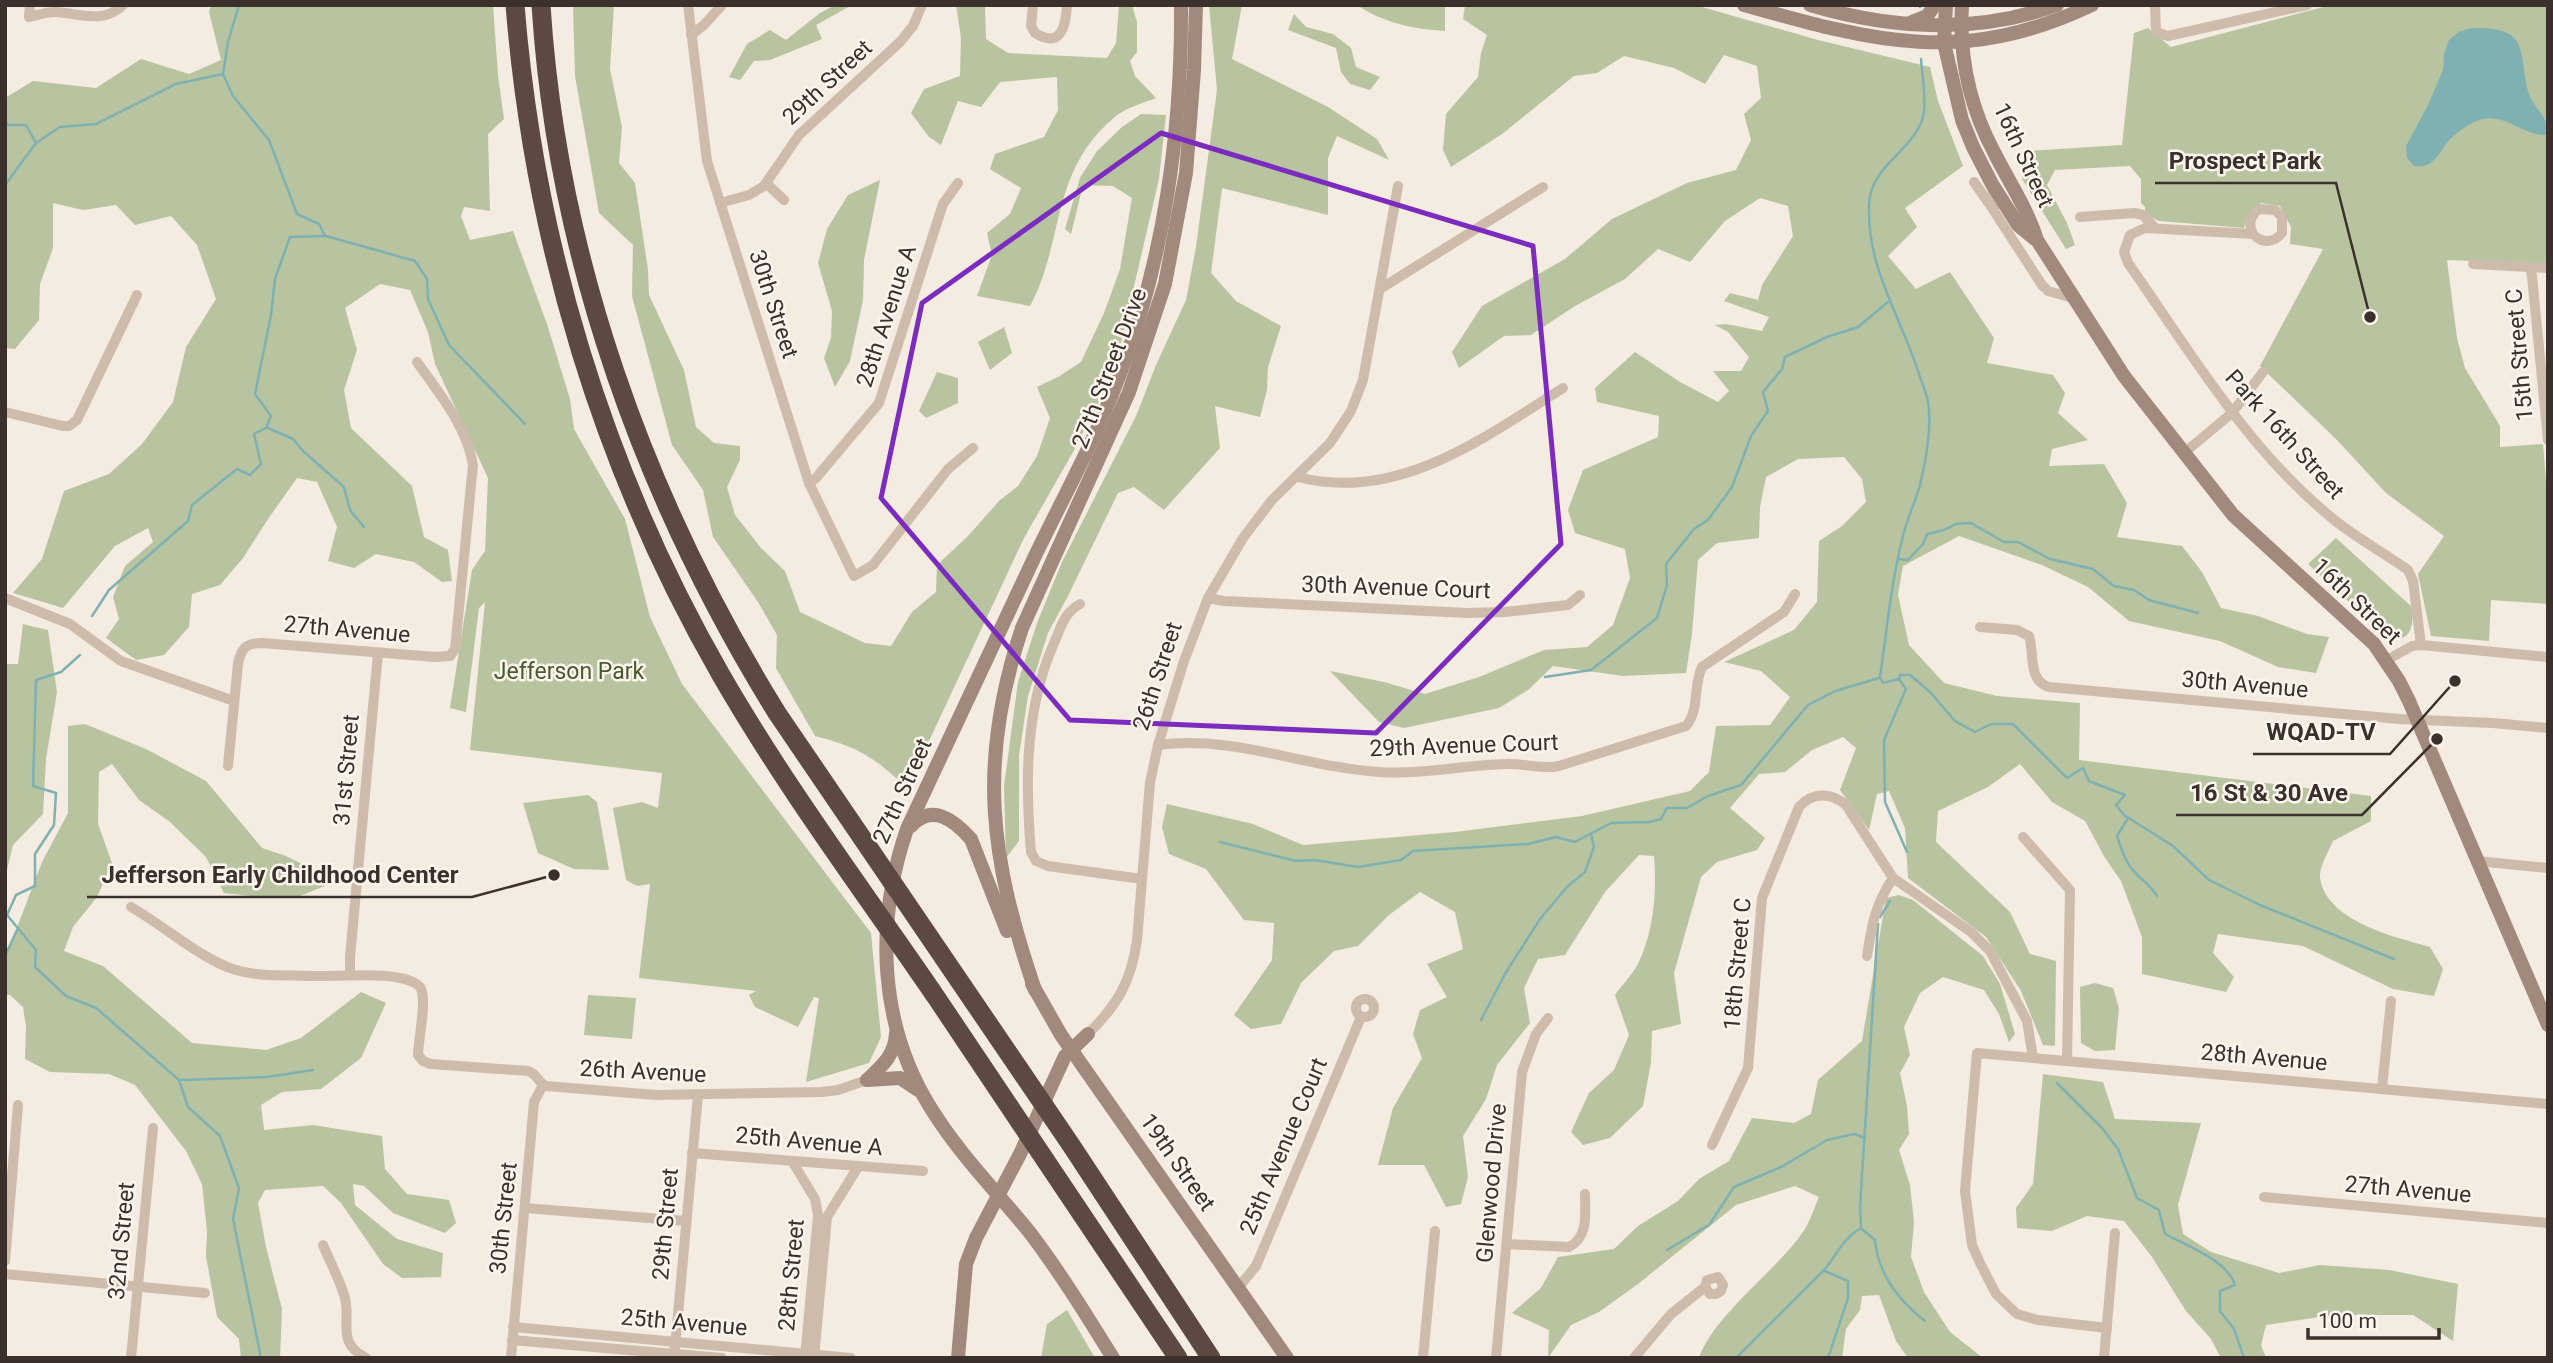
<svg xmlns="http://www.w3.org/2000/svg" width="2553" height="1363" viewBox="0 0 2553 1363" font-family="Roboto,sans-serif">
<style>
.green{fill:#b8c4a0}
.water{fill:#7fb0b2}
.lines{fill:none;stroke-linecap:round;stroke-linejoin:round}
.stream{stroke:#7fb0b2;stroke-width:2.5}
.street{stroke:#cdbbac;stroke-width:10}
.secondary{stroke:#a18a7d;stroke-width:14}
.highway{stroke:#5c4a42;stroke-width:19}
.marked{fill:none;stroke:#7b2cbf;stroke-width:5;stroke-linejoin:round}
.labels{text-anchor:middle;stroke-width:5;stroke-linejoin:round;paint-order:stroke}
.street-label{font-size:23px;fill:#3b302b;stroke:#fbf5ee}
.park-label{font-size:23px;fill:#4a5a2e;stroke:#fbf5ee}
.leader{fill:none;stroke:#3b302b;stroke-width:2.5}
.callout-dot{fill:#3b302b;stroke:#fbf5ee;stroke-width:2.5}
.callout-label{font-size:24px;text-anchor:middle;font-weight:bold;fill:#3b302b;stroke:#fbf5ee;stroke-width:5;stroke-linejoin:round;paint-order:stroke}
</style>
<rect width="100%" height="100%" fill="#f4ebe1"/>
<!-- green -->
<g class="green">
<polygon points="211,5 493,5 498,75 504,119 488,134 490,211 464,207 461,216 470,240 513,231 547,324 570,399 574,429 625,519 650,617 682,684 871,933 881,1037 869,1063 806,1082 819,998 814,997 798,1027 755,1007 749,995 756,991 639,978 650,884 637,886 626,880 613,808 642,802 658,808 662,773 470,750 485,602 479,608 466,712 450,708 472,570 485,551 488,478 435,364 428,332 410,290 380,284 345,308 357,350 344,390 351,428 412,486 424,537 448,550 452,581 442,582 414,562 376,554 354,568 328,561 337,527 317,482 297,478 268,519 243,558 220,585 192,594 189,627 164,655 136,660 106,638 119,619 113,597 125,566 153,542 148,528 115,546 63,608 13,593 42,559 64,491 109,474 142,444 173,402 186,347 216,299 197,245 171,216 135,225 116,205 83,210 53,203 53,248 40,284 39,320 15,349 5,348 5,98 33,81 96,88 141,59 189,74 221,60 209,12"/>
<path d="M573,5H614L610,69L622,127L619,163L635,183L648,270L649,295L684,370L696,427L714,443L740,446V460L727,487L735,515L761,548L785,571L800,612L865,643L891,646L912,612L936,592L937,565L968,536L999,501L1018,486L1037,456L1050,418L1037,387L1058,377L1081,362L1104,313L1120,269L1132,198L1113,186L1083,185L1071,234L1065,229L1080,178L1097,151L1122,127L1141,114L1166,115L1159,179L1114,372L1073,452L1024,538L907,788C875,758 859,747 815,736L776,668L777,635L758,602L713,537L703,490L672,445L632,296L633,245L599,213L575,76Z"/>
<polygon points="835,5 852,5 816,25 822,39 770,60 754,61 740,80 729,77 747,44 770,30 786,40 820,13"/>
<path d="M956,5H985L986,39L1008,53L1107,58L1116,43L1119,5H1132L1137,22V52L1130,61L1135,76L1156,98C1143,103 1126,108 1116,116C1049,171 1066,238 1030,306L977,296L992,255L987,233L1010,214L1021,188L990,169L995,154L1044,137L1058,110L1057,77L1000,82L981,107L958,101L941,145L929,137L911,113L924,89L960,76L961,38Z"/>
<polygon points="1209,5 1242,5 1232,59 1328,107 1377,139 1389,160 1337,136 1328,158 1328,215 1222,188 1211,273 1236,301 1281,326 1268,367 1267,390 1260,417 1215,406 1220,448 1164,510 1134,487 1118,493 1068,596 1048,633 1028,696 1019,756 1019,841 1006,858 1004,786 1018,682 1037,623 1062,562 1136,416 1156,365 1186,300 1196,247 1217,90"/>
<path d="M1357,5H1445V31C1414,29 1383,23 1357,5Z"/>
<path d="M1465,5H1695L1818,40L1930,67L1938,101L1963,166L1905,208L1917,227L1888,256L1916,289L1950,272L1994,338L1987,363L2053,375L2065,393L2058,413L2088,440L2052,449L2049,466L2104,464L2127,503L2117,537L2182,546L2202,572L2221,608L2258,616L2307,634L2329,637L2316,673L2278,667L2220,641L2129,621L2088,587L2042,565L1959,536L1903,566L1898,595L1909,645L1944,683L1997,696L2080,703L2079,760L2371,796V821L2333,841C2329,851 2319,867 2320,877C2325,921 2395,937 2430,947L2443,969L2434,996L2393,989L2303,946L2218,934L2213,953L2234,977L2226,992L2142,974V937L2121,881L2105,858L2085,821L2052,802L2020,764L1988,787L1938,811L1936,842L2010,912L2030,954L2056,961L2055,1046L2043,1045L2021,991L1986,937L1908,878L1905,828L1889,791L1877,794L1869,830L1840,790L1856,748L1843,737L1812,750L1785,772L1759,774L1730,808L1765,838L1757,850L1717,862L1701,877L1674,973L1681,1024L1652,1031L1651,1062L1643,1106L1610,1138L1583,1145L1571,1132L1589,1093L1614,1070L1629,1035L1615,995C1622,985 1632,975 1638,964C1654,931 1657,892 1654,856L1639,855L1605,892L1565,955L1538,959L1524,988L1530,1023L1497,1065L1486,1099L1463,1136L1468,1177L1461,1204L1446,1207L1424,1165H1378L1393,1108L1422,1058L1413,1034L1420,1010L1447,997L1427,964L1463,949L1455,912L1420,892L1389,915L1358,946L1334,951L1301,983L1281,1024L1251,1029L1234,1015L1272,960L1274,923L1244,920L1206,869L1169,854L1162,827L1167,804L1253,824L1303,845L1455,832L1582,816L1690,791L1709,772L1716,726L1770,725L1790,697L1761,671L1724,662L1794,630L1817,602L1819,541L1842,526L1866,502L1862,479L1844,457L1798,459L1766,477L1760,507L1759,538L1717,543L1698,560L1692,634L1686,673L1623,676L1553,666L1528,690L1499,708L1404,728L1379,722L1330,671L1384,682L1425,694L1479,677L1544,650L1587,647L1613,625L1630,578L1625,549L1575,533L1568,510L1583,470L1658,437L1659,416L1597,402L1595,388L1635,352L1680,382L1718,402L1729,391L1713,371H1741L1749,357L1728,332L1715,325L1726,324L1762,331L1769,317L1724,301L1730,293L1758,300L1762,285L1793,236L1788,206L1760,198L1725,221L1690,262L1658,249L1625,279L1575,306L1531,335L1504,336L1459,368L1452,352L1482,306L1565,259L1612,219L1687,183L1736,170L1751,140L1744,114L1761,98L1757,66L1724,55L1705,84L1674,68L1624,56L1597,73L1574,76L1502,134L1451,167L1443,150L1446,114L1478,77L1481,53L1487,35L1463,19Z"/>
<polygon points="2331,5 2548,5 2548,264 2447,260 2457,338 2465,368 2500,426 2500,447 2543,444 2548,506 2548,604 2491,600 2489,641 2431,636 2418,574 2444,536 2386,493 2337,440 2260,366 2323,249 2290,244 2291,227 2280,206 2261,203 2248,214 2244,228 2159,221 2145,214 2145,207 2141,203 2141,179 2130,166 2055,170 2047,185 2067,223 2075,245 2066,249 2022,179 2029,151 2122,145 2134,33 2148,28 2171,47"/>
<polygon points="1294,14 1306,27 1333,34 1351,48 1356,67 1380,77 1370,90 1350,84 1341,72 1336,48 1288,30"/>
<polygon points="880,180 864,260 863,300 850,361 835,387 824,358 831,338 832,311 818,263 827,229 848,195"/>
<polygon points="1004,327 1012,353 990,370 978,342"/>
<polygon points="937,372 958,378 958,403 926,418 919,411"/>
<path d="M2336,538L2413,608C2413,627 2411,645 2386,636L2308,564Z"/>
<polygon points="23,624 48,630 57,692 46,759 43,814 13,845 5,878 5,664 18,664"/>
<polygon points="85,724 146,749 206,781 262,848 286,856 337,881 300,896 269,898 224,893 206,857 170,822 139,800 112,764 99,772 98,824 112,863 97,897 73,927 64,951 103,966 192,1043 266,1050 301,1038 361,992 386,1003 361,1058 321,1089 282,1092 261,1105 264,1130 313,1125 382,1136 385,1169 407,1194 449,1200 456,1223 445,1233 393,1213 364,1186 353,1184 355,1205 397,1239 443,1253 441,1277 402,1278 383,1264 341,1203 323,1186 265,1190 258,1203 266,1247 282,1309 280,1358 241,1358 239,1339 217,1317 206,1256 207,1231 202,1184 186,1151 135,1085 109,1074 50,1072 25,1059 26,1027 23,1007 10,995 5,995 5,959 42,862 68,813 68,726"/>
<polygon points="588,795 597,802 609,870 574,869 538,853 523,803"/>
<path d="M1899,895L1913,900L1983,956L2000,984L2015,1034L2009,1042L1999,1014L1984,990L1943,977L1920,993L1904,1027L1910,1055L1900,1073L1907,1106L1909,1134L1899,1150L1910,1185L1914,1222L1911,1257L1924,1292L1950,1332L1983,1358H1908L1896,1341L1879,1295L1862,1296L1860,1310L1846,1329L1842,1358H1699C1713,1316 1777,1270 1803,1232C1810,1222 1814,1208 1819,1197L1795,1186L1736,1205L1638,1284L1599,1312L1571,1325L1548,1358L1549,1330L1512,1313L1541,1288L1558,1257L1614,1249L1638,1226L1678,1201L1699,1179L1729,1161L1752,1118L1794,1123L1811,1114L1818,1080L1862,1041L1886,898Z"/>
<polygon points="2095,983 2113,988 2119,1008 2115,1050 2095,1051 2081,1043 2080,987"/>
<polygon points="588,995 636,998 632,1039 584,1035"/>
<polygon points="2043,1074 2103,1082 2115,1119 2201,1123 2178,1205 2183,1234 2211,1252 2279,1273 2320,1265 2389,1270 2458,1284 2453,1341 2413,1315 2334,1315 2266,1325 2261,1345 2266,1358 2221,1358 2211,1339 2186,1311 2152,1257 2124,1221 2087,1216 2052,1231 2017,1228 2016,1208 2033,1184"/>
<polygon points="1067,1310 1095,1358 1041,1358 1047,1324"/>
</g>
<!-- water -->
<path class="water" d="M2471,28C2533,26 2517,53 2529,94C2534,109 2548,116 2548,132L2545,135C2524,135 2504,114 2483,119C2470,122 2455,133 2447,143C2437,155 2433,169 2414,166L2407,158L2406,146L2428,105L2443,70L2444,54L2449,40L2459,32Z"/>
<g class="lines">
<!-- stream -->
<g class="stream">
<polyline points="1920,7 1920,5"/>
<polyline points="5,122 9,125 26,125 36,143"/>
<polyline points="5,185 36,143 60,127 96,124 176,84 223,74"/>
<polyline points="326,236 415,261 427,279 428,299 449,345 525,424"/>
<polyline points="268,428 293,439 304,452 344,487 350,510 364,527"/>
<polyline points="1898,559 1908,560 1923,544 1927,534 1944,530 1956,524 1971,523 2004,542 2018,542 2050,559 2093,569 2114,586 2134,590 2149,600 2198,613"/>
<polyline points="92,616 109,590 188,521 192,505 237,469 250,475 261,464 254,434 266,428 271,416 255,394 271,315 275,279 290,237 325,236 319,224 297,214 269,140 233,96 223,74 228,42 239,5"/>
<polyline points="80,655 61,672 36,680 33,786 56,793 54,825 35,854 35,886 16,895 7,915 36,950 35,967 66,996 96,1008 179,1080 188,1107 220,1136 239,1188 233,1219 261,1358"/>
<polyline points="1545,677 1591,670 1657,618 1667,585 1666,564 1694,529 1708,520 1732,487 1751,436 1768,411 1763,392 1782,369 1785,357 1827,337 1858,327 1888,302"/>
<polyline points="1899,679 1900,675 1910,675 1930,692 1955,721 1975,732 1991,724 2013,724 2067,778 2083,768 2089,781 2125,795 2116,805 2124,815 2173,846 2209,880 2260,905 2394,959"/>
<path d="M2128,818L2117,836C2121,847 2124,860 2132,869C2140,879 2149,883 2157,896"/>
<polyline points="1220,842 1296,861 1314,860 1358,867 1401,860 1413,851 1528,844 1556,837 1575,842 1611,823 1649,822 1661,819 1667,808 1687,808 1708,796 1741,785 1808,705 1835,691 1879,678"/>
<path d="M1907,852L1885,802L1884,740L1906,689L1899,679L1883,683L1880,677C1887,630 1891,582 1903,536C1907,519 1915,503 1920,485C1926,460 1932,427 1928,401C1926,391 1921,381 1918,371C1899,313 1867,268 1869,205C1870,165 1913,152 1923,117C1927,102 1922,75 1921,59"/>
<polyline points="1880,917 1890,901"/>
<polyline points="5,956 17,930"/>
<polyline points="1481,1020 1505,974 1540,919 1567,887 1585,872 1594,847 1591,834"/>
<polyline points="181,1080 267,1077 313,1070"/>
<path d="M2057,1083L2102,1128L2118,1149L2137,1198L2159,1210L2165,1234C2186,1245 2228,1261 2235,1285L2220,1291V1311L2234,1329L2244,1358"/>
<path d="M1862,1229L1875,1240C1878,1274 1898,1300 1925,1321"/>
<polyline points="1667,1250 1709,1225 1734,1187 1783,1166 1827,1140 1854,1134 1865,1138"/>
<polyline points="1825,1271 1848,1281 1848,1298 1828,1358"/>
<path d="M1736,1358L1824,1270C1837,1255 1843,1238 1861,1228L1860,1207L1878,924"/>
</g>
<!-- street -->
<g class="street">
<path d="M30,5L29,17C38,15 48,11 57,12C80,14 104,24 123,5"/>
<polyline points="688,5 707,161 809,483 854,576 873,565 948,469 973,448"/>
<path d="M1033,5L1031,26L1035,33C1061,49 1066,26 1067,5"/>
<polyline points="2155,5 2156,32 2168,36 2307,5"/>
<polyline points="691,35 704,25 722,5"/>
<polyline points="1974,182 1993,209"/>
<polyline points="766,183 784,200"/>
<polyline points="1992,184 1994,211 2042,285 2048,291 2073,298"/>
<polyline points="720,203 749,195 764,186 799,135 900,42 913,26 922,5"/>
<polyline points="2080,217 2134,213 2143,215 2155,228"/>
<path d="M2253,234C2248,224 2250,216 2259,209L2275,210L2282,217V233C2274,243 2262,244 2253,234L2145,228L2130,235L2124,252L2128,263C2190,351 2247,449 2332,518C2356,538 2383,552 2408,570L2413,581L2421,645"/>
<polyline points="2473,264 2548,268"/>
<polyline points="2530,267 2532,276 2548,440"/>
<polyline points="1380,289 1543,187"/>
<polyline points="5,412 63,426 69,426 77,420 137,295"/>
<polyline points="2184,453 2232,413 2263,372"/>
<path d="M1298,477C1397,503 1484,438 1563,388"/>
<polyline points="809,483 816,478 879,403 943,204 958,183"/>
<polyline points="5,598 70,624 121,661 234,701"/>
<polyline points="1208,598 1224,601 1467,613 1505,612 1568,605 1580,595"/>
<path d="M1080,604C1064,613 1061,627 1054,643C1025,709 1025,782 1031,852L1036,861L1048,866L1142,879"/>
<path d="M1980,627L2017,630L2029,636C2035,654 2027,680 2049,687L2399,719L2493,723L2548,728"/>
<polyline points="2387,660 2412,646 2421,645 2548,657"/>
<path d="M1158,745C1234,735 1304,767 1379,772C1422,775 1464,765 1507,764C1525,763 1541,770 1559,766L1686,726C1700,710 1693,685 1702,667L1784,612L1795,594"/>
<path d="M228,766L238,664C241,648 246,643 262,643L435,657L450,656L455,649L473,465C467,427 439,393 417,362"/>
<polyline points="2023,837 2070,890 2067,1061"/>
<polyline points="2477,861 2548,868"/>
<path d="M131,907C163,925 202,960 236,970C259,977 286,975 310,976C334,977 403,969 420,987C428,998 418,1040 418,1055L423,1061L431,1064L528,1071C538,1074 538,1083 546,1086L656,1095L822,1092L838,1090L867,1080"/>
<path d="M1867,956C1872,924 1875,905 1893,878"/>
<polyline points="350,975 350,957 378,653"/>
<circle cx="1365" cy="1008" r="9"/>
<path d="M1088,1034C1117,1005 1131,983 1137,940L1150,783L1158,745L1184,661L1208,598L1243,538L1272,500L1330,443L1351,411L1363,380L1398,186"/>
<polyline points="2382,1088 2391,1001"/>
<path d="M1712,1145L1748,1068L1762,898L1799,807C1812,792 1831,792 1846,805L1893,878L1971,932L1990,951L2027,1021L2033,1058"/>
<polyline points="692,1153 923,1171"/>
<polyline points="792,1161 815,1199 818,1215 805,1358"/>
<polyline points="2264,1197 2548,1223"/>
<polyline points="525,1208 686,1221"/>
<path d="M1507,1244L1569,1247C1589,1237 1585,1213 1585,1194"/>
<path d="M323,1245C330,1262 340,1280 345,1298C351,1324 336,1342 366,1358"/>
<polyline points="5,1261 18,1105"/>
<polyline points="5,1274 205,1293"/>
<polyline points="1238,1288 1256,1266 1361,1017"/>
<polyline points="513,1327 851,1358"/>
<polyline points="2107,1328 2038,1320 2017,1314 1996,1294 1980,1263 1972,1245 1965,1191 1977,1053 2548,1104"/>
<polyline points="512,1340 722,1358"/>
<polyline points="131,1358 153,1128"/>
<polyline points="511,1358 534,1102 543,1085"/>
<polyline points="674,1358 698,1095"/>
<polyline points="814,1358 827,1217 858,1167"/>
<polyline points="1423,1358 1435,1231"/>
<polyline points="1496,1358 1522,1072 1536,1034 1548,1018"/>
<polyline points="1634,1358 1671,1314 1705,1287 1707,1280 1718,1277 1723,1285 1721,1291 1716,1294 1710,1294 1705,1287"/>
<polyline points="2104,1358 2115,1233"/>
</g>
<!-- secondary -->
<g class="secondary">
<path d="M1744,5C1875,42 1963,66 2092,5"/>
<path d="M1810,5C1891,29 1977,34 2057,5"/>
<polyline points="1946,5 1944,43 1962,120 1973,147 1992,184 2018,225 2035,239"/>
<path d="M1962,5C1959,56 1970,107 1994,152C2009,182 2027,208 2037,240L2124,376L2233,515L2374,644L2399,681L2409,701L2548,1025"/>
<polyline points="1912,22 1927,16 1935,5"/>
<path d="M911,826C932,803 954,820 971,839L1007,931"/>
<polyline points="1032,984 1061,1035 1287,1358"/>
<path d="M1035,990C990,858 977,763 1022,628L1129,392L1165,284L1186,173L1194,70L1196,5"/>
<path d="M867,1080C883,1065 895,1055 896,1033"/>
<polyline points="867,1080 900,1078 918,1090"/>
<polyline points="958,1358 966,1264 976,1238 1021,1152 1065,1056 1088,1034"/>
<path d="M1113,1358C1087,1316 1061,1274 1031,1234C998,1193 960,1155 932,1110C878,1025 875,922 907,829C949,738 992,647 1035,556C1063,498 1095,440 1118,379C1164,262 1182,131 1181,5"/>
</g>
<!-- highway -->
<g class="highway">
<path d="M515,5C534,241 603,470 721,675C786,788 865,893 938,1000C1019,1119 1098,1239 1178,1358"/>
<path d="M541,5C557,257 645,500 777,713L1071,1145L1211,1358"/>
</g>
</g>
<!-- marked area -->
<path class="marked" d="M1161,133L1533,246L1561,544L1376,733L1070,720L881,498L922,303Z"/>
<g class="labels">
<!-- street labels -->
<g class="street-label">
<text transform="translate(827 82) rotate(-43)" y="8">29th Street</text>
<text transform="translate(2024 155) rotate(65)" y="8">16th Street</text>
<text transform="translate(774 304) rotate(72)" y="8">30th Street</text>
<text transform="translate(886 316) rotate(-72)" y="8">28th Avenue A</text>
<text transform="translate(2519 355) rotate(-95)" y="8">15th Street C</text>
<text transform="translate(1109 368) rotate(-69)" y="8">27th Street Drive</text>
<text transform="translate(2285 434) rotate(48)" y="8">Park 16th Street</text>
<text transform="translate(1396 587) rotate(2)" y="8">30th Avenue Court</text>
<text transform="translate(2357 601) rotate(44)" y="8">16th Street</text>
<text transform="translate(347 629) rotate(5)" y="8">27th Avenue</text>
<text transform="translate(1157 676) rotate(-72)" y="8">26th Street</text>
<text transform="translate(2245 684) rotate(5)" y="8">30th Avenue</text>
<text transform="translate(1464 745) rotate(-2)" y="8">29th Avenue Court</text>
<text transform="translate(346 770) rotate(-85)" y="8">31st Street</text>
<text transform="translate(902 791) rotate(-66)" y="8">27th Street</text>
<text transform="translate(1737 964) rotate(-85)" y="8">18th Street C</text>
<text transform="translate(2264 1057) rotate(5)" y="8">28th Avenue</text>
<text transform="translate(643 1071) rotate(3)" y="8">26th Avenue</text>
<text transform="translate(809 1141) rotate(5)" y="8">25th Avenue A</text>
<text transform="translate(1283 1146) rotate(-67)" y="8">25th Avenue Court</text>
<text transform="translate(1178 1162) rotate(55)" y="8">19th Street</text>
<text transform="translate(1491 1183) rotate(-85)" y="8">Glenwood Drive</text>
<text transform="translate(2408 1189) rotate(5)" y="8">27th Avenue</text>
<text transform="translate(503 1218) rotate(-84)" y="8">30th Street</text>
<text transform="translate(665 1224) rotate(-85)" y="8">29th Street</text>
<text transform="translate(121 1241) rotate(-85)" y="8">32nd Street</text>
<text transform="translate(791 1275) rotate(-85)" y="8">28th Street</text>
<text transform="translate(684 1322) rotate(5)" y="8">25th Avenue</text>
</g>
<!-- park labels -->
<g class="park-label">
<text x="569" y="679">Jefferson Park</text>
</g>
</g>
<!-- callouts -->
<path class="leader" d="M2370 317L2336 183H2155M2455 681L2390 754H2253M2437 739L2362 815H2176M554 875L472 897H87"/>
<g class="callout-dot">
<circle cx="2370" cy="317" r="7"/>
<circle cx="2455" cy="681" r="7"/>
<circle cx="2437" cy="739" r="7"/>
<circle cx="554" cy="875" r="7"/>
</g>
<g class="callout-label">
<text x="2245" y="169">Prospect Park</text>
<text x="2321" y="740">WQAD-TV</text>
<text x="2269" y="801">16 St &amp; 30 Ave</text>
<text x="280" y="883">Jefferson Early Childhood Center</text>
</g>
<!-- border -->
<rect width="2553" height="1363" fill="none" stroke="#3b302b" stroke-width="14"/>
<!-- scale -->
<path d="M2308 1328v10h131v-10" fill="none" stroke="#3b302b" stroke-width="3.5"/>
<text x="2318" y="1328" font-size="21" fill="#3b302b" stroke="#fbf5ee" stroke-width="5" paint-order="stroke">100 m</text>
</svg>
